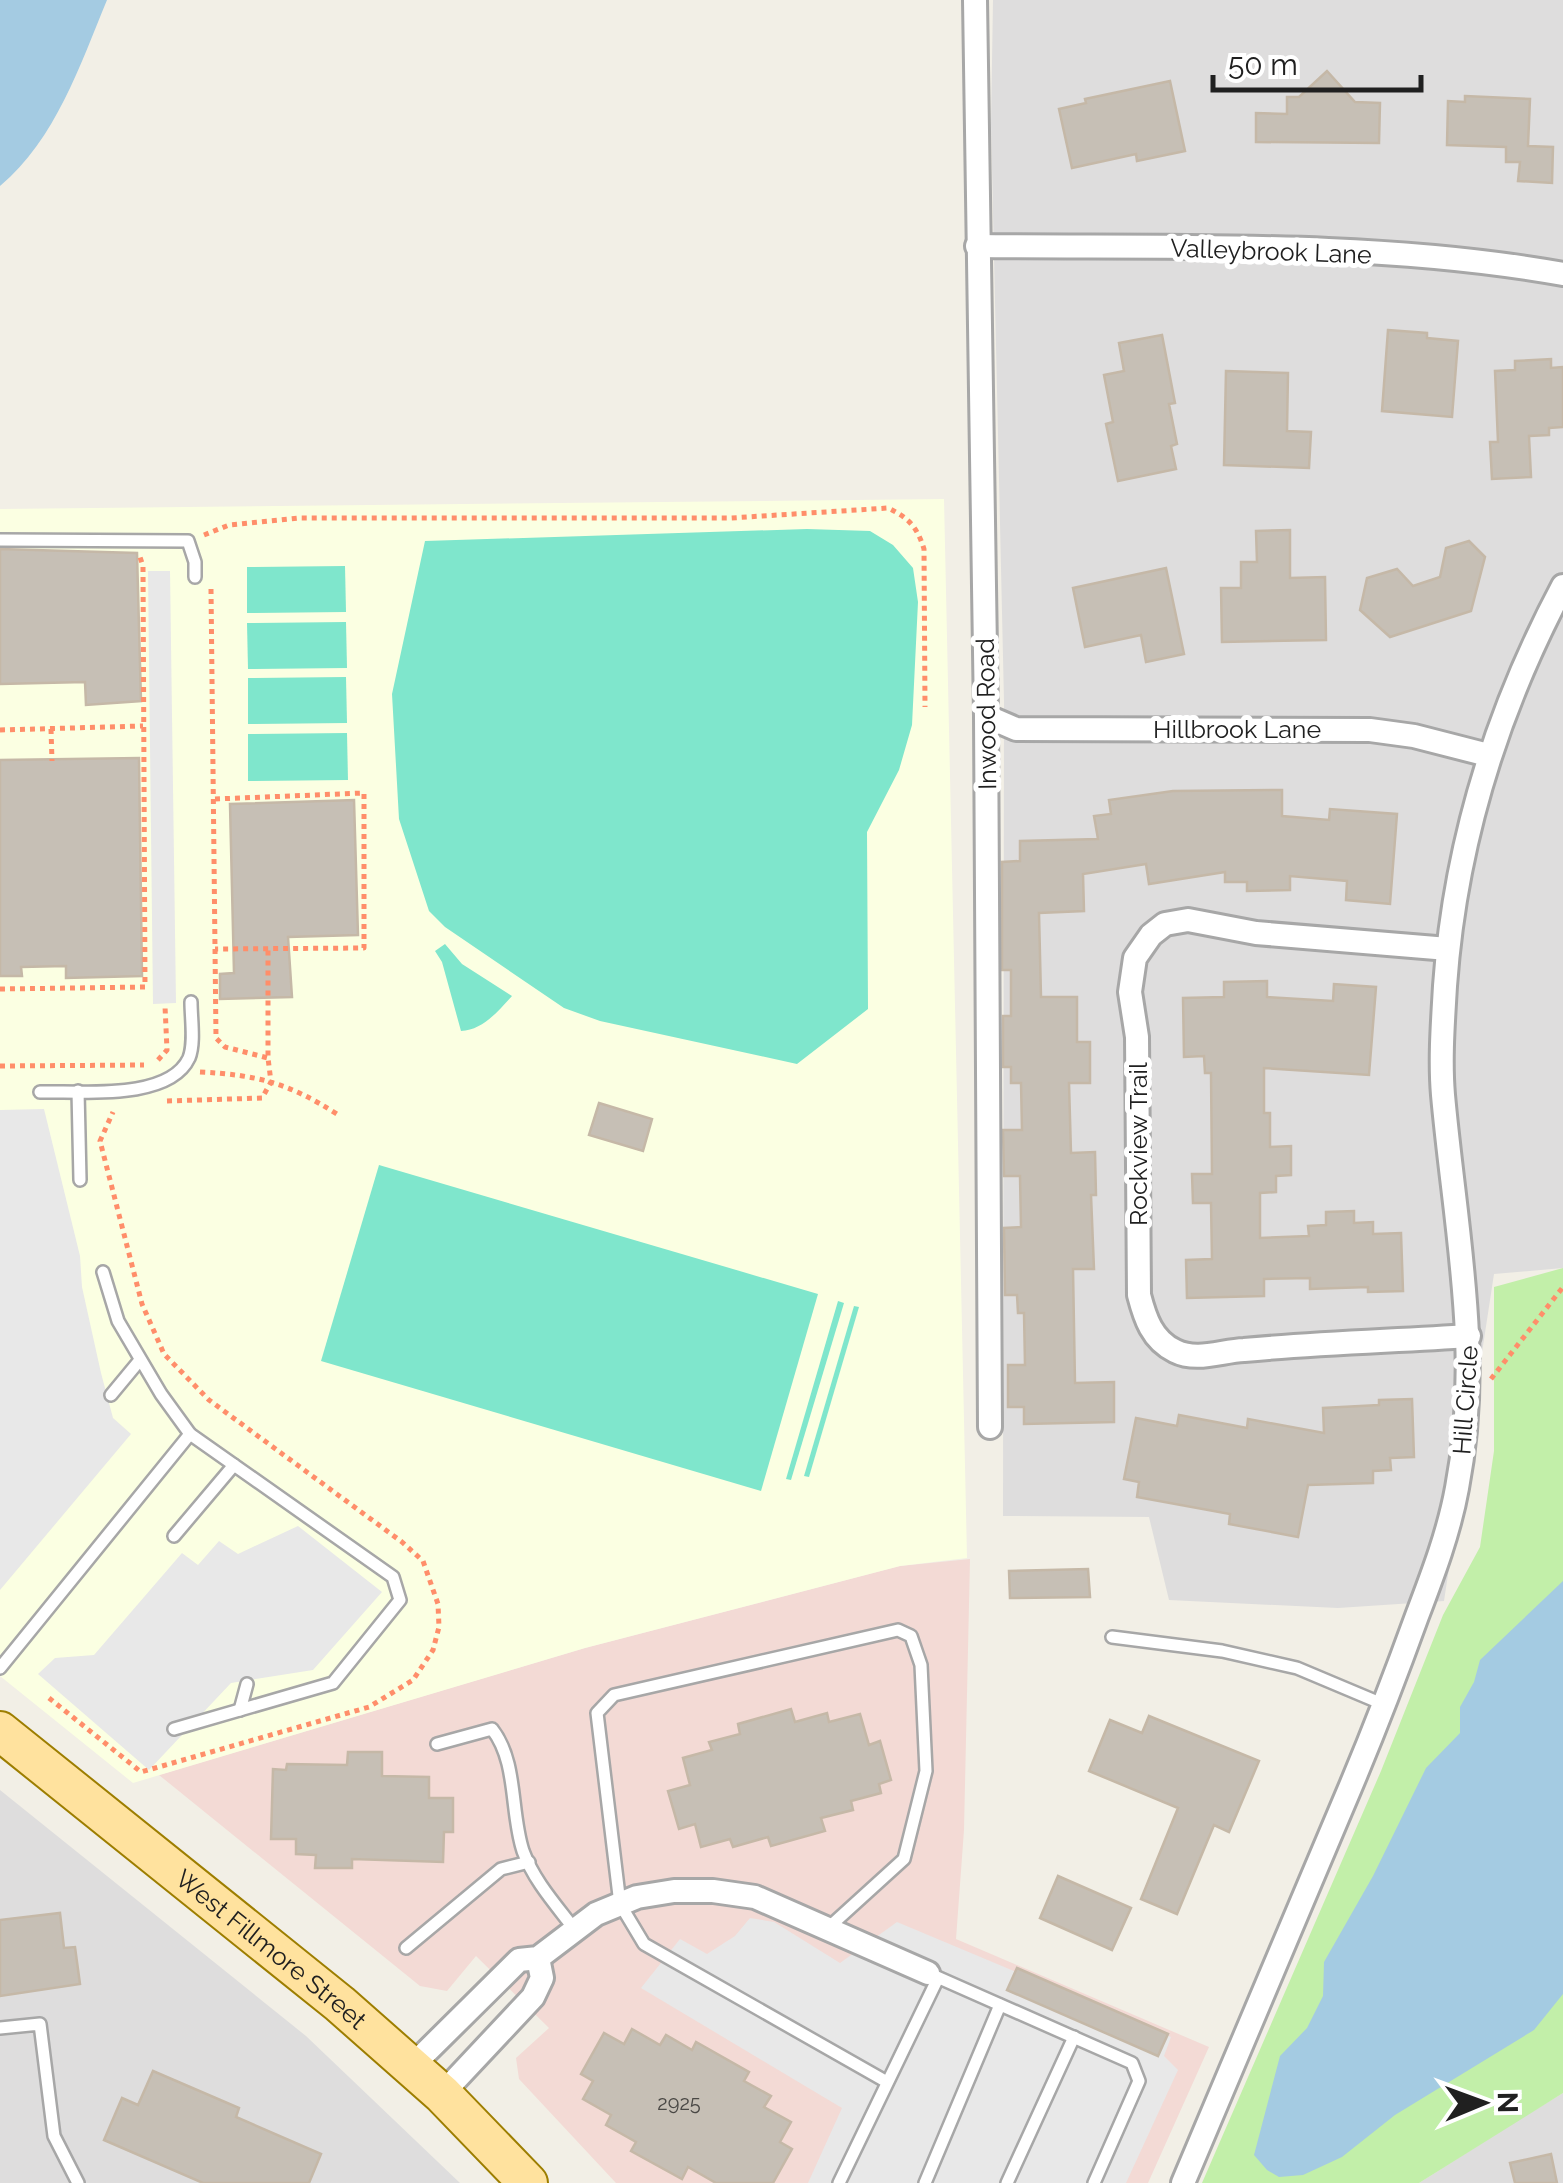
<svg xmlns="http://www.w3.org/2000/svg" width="1563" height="2183" viewBox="0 0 1563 2183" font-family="Raleway,sans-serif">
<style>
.residential{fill:#dedddd}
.commercial{fill:#f3dad5}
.education{fill:#fbffe2}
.grass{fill:#c2efa9}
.pitch{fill:#7fe6cc}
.parking{fill:#e8e8e8}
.water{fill:#a4cbe2}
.building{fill:#c6bfb5;stroke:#c5b8a7;stroke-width:2.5}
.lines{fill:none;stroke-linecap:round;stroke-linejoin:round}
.service-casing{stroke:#a7a7a7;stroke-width:16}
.minor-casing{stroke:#a7a7a7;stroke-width:28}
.primary-casing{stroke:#9d7e00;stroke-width:42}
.path{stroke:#ff8e6a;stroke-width:5;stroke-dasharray:5 5;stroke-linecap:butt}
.service{stroke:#fff;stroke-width:11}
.minor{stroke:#fff;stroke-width:22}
.primary{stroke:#ffe29e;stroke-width:38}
.labels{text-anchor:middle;stroke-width:10;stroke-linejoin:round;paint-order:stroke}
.number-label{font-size:20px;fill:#4a4845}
.street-label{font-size:25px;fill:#202020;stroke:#fff}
</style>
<rect width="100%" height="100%" fill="#f2efe6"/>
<!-- residential -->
<g class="residential">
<polygon points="993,0 1563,0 1563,1268 1494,1274 1444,1601 1338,1608 1169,1600 1149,1517 1003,1516 1004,701 991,124"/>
<polygon points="0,1790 306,2036 460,2183 0,2183"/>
<polygon points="1563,2093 1563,2183 1419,2183 1509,2126"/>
</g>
<!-- commercial -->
<polygon class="commercial" points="970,1559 964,1830 956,1939 1209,2047 1148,2183 616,2183 519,2079 516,2058 549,2028 476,1956 447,1991 420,1986 159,1775 585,1648 900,1566"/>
<!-- education -->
<polygon class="education" points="944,499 967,1558 900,1566 585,1648 133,1783 0,1676 0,509"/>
<!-- grass -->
<polygon class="grass" points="1563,1268 1563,2093 1419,2183 1202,2183 1381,1771 1443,1615 1480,1547 1494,1451 1494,1287"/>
<!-- pitch -->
<g class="pitch">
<polygon points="807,529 870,531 893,545 913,568 918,602 912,725 899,770 867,832 868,1009 797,1064 600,1021 564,1008 445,927 429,911 399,819 392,694 425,541"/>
<polygon points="345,566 346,612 247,613 247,567"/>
<polygon points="346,622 347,668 248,669 247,623"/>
<polygon points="346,677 347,723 248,724 248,678"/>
<polygon points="347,733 348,780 248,781 248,734"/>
<path d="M445,944L462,964L512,996C498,1011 483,1030 461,1031L442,962L435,951Z"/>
<polygon points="379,1165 818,1294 761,1491 321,1361"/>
<polygon points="838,1301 844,1303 791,1480 786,1479"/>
<polygon points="854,1306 859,1307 809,1477 804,1476"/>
</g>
<!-- parking -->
<g class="parking">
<polygon points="148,571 170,571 176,1003 153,1004"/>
<polygon points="44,1109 80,1256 82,1287 101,1373 113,1418 131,1434 0,1590 0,1110"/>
<polygon points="298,1526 382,1592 313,1670 231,1683 149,1770 38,1674 55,1658 94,1655 182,1553 198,1565 219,1541 238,1554"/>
<polygon points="750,1918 774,1922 840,1963 897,1922 1171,2037 1164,2056 1178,2070 1126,2183 808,2183 842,2108 641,1988 680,1939 707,1954 735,1936"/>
</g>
<!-- water -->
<g class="water">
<path d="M0,0H107C80,65 56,139 0,186Z"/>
<polygon points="1563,1581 1563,1994 1534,2030 1395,2115 1342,2157 1303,2175 1279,2177 1267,2170 1254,2155 1280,2056 1307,2028 1323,1996 1324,1962 1373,1876 1426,1768 1460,1733 1460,1707 1474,1682 1480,1660"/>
</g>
<!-- building -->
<g class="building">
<polygon points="1327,71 1355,102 1380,103 1379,143 1256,142 1256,113 1287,114 1287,97 1299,97"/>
<polygon points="1170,81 1185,151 1137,161 1136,154 1072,168 1059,109 1086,103 1085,99"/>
<polygon points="1465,96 1530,99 1528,146 1553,147 1552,183 1518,181 1520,162 1506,162 1506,147 1447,145 1448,101 1465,102"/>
<polygon points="1388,330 1427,333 1427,338 1458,341 1452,417 1382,411"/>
<polygon points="1162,335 1175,403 1169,404 1177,444 1171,446 1176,469 1118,481 1106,424 1113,422 1104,375 1124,371 1119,343"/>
<polygon points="1551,359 1551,368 1563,367 1563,427 1549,428 1549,435 1529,436 1531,477 1492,479 1490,442 1498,442 1495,371 1515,370 1515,361"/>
<polygon points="1226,371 1288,373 1287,431 1311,432 1309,468 1224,465"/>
<polygon points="1290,530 1290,578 1325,577 1326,640 1222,642 1221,588 1241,588 1241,562 1257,562 1256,531"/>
<polygon points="1469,541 1485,557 1471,611 1390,637 1360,610 1367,578 1397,569 1413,586 1440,577 1446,548"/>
<polygon points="0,549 137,553 141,701 86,705 85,682 0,684"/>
<polygon points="1166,568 1184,654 1146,662 1141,635 1085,647 1073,588"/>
<polygon points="139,758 142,976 66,978 66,966 21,967 22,976 0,976 0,760"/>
<polygon points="1282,790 1282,816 1329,820 1330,809 1397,814 1390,904 1346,900 1347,881 1290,876 1290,890 1247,891 1247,882 1225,882 1225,872 1149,884 1146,864 1083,874 1084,911 1039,913 1041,997 1077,997 1077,1042 1090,1042 1090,1083 1069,1083 1071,1153 1095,1152 1096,1195 1091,1195 1094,1269 1073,1269 1075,1383 1114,1382 1114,1422 1024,1424 1024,1407 1008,1407 1008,1365 1025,1365 1024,1313 1018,1313 1017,1295 1005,1295 1004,1228 1021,1227 1020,1176 1004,1176 1003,1130 1022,1130 1021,1083 1011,1083 1011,1067 1003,1067 1003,1016 1011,1016 1011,970 1002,970 1002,862 1020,861 1020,841 1098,839 1094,816 1111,814 1109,800 1173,791"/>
<polygon points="354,800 358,935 288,937 292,997 220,999 220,974 234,973 230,804"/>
<polygon points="1267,981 1267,997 1333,1001 1334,984 1376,987 1369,1075 1264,1068 1264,1113 1270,1113 1270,1147 1291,1146 1291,1175 1276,1176 1276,1192 1260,1193 1260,1238 1309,1236 1308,1226 1326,1225 1326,1212 1354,1211 1354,1223 1373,1222 1373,1234 1401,1233 1403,1291 1368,1292 1368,1287 1310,1289 1310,1278 1264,1279 1264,1296 1187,1298 1186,1260 1212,1259 1211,1203 1193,1203 1192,1174 1212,1174 1211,1073 1205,1073 1204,1056 1184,1057 1183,998 1224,997 1224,982"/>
<polygon points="599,1103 652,1119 643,1151 589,1135"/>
<polygon points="1412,1399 1414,1457 1390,1458 1391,1470 1373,1471 1373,1483 1308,1485 1298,1537 1229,1524 1230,1514 1137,1497 1139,1482 1124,1479 1136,1418 1177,1426 1179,1415 1247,1428 1248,1419 1324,1433 1323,1408 1379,1405 1379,1400"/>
<polygon points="1088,1569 1090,1597 1010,1598 1009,1571"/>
<polygon points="791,1709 795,1722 827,1713 829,1722 860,1714 869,1745 880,1741 891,1780 879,1784 881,1793 851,1801 853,1810 821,1818 825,1831 771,1846 768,1837 733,1847 730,1839 701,1847 695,1824 679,1829 668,1791 690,1785 683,1758 712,1750 709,1742 740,1734 738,1724"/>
<polygon points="1149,1716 1259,1761 1229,1832 1214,1825 1177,1914 1141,1899 1178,1808 1089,1771 1110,1720 1142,1733"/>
<polygon points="348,1752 382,1752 382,1776 429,1777 429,1798 453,1798 453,1832 444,1832 443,1862 352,1859 352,1868 315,1868 316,1855 296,1854 296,1839 271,1839 273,1769 286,1770 287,1764 347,1765"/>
<polygon points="1058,1876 1131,1908 1112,1950 1040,1918"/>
<polygon points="60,1913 64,1948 75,1947 80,1984 0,1996 0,1920"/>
<polygon points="1017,1968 1168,2034 1158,2056 1007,1990"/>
<polygon points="632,2029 660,2045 666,2035 692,2050 696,2042 749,2072 744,2081 771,2096 764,2107 791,2122 780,2142 792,2149 773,2183 716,2183 688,2167 682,2179 631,2151 636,2142 606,2125 611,2115 583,2099 593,2081 581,2074 604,2033 624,2044"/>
<polygon points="153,2071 239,2108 236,2117 321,2154 309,2183 203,2183 104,2140 122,2098 138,2105"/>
<polygon points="1551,2154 1557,2183 1515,2183 1510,2163"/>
</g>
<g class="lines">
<!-- service casing -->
<g class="service-casing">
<g id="service">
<polyline points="0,540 188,541 195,562 195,577"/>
<polyline points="78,1091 80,1180"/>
<path d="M40,1092C80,1091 169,1101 189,1058C195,1043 191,1019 191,1002"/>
<polyline points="111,1395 140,1360"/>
<polyline points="174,1536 234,1465"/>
<polyline points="1112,1637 1222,1651 1297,1668 1385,1705"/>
<polyline points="0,1668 190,1434 161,1394 118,1321 103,1272"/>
<polyline points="240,1710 247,1684"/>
<polyline points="174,1729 333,1683 400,1600 393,1577 190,1434"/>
<path d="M437,1744L492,1729C518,1762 510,1812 523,1851C534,1881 556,1905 575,1930"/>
<polyline points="827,1929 904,1859 926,1771 921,1665 911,1636 898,1630 614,1695 597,1713 620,1904 644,1944 887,2082"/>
<polyline points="406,1948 501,1869 529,1862"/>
<polyline points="928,1973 1132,2063 1139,2081 1094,2183"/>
<polyline points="0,2028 40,2024 54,2136 78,2183"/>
<polyline points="839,2183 938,1978"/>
<polyline points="925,2183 1000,2005"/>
<polyline points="1007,2183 1074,2037"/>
</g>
</g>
<!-- minor casing -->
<g class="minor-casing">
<g id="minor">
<polyline points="975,0 986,716 990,1427"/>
<path d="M977,246C1167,248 1376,240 1563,274"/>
<polyline points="986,716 1016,729 1370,730 1414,736 1488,755"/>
<path d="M1448,949L1256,933L1188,920L1165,924L1151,935L1135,958L1130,992L1137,1037L1139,1295C1145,1318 1152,1340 1175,1351C1197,1362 1221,1351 1244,1350C1319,1343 1394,1341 1469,1336"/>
<polyline points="411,2067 519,1960 538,1958 596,1914 637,1897 674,1891 713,1891 755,1897 928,1973"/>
<polyline points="442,2094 533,1997 542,1978 538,1958"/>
<path d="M1183,2183C1239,2051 1294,1920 1350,1788C1374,1731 1396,1674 1417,1616C1433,1574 1449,1532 1457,1488C1483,1353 1455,1228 1443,1095C1440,1059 1443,1021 1445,986C1455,844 1496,712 1563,586"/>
</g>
</g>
<!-- primary casing -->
<g class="primary-casing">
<g id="primary">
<path id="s1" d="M0,1731L340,2004L442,2094L528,2183"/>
</g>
</g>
<!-- path -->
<g class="path">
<path d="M204,535L229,525L300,518H731L888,508C909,518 917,527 924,549L925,707"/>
<polyline points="211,589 216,1038 225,1047 268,1058"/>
<polyline points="51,729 52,761"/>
<polyline points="0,730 143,726"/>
<polyline points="215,799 364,793 364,948 215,949"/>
<polyline points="0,989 145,987 143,566 140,557"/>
<polyline points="158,1060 167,1050 165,1006"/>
<polyline points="0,1066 144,1065"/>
<path d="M200,1072C258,1075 288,1083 337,1114"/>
<polyline points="167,1101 262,1098 271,1082 268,1058 268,948"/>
<polyline points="1491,1379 1563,1287"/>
<polyline points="49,1698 141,1772 369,1707 413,1680 433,1650 439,1627 438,1604 423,1561 402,1542 209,1400 164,1354 142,1304 100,1141 113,1112"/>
</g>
<!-- service -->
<use href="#service" class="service"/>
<!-- minor -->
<use href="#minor" class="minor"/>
<!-- primary -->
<use href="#primary" class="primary"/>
</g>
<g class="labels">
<!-- number labels -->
<g class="number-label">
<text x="679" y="2110">2925</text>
</g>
<!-- street labels -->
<g class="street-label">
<text transform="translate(1271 251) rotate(2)" y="9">Valleybrook Lane</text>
<text transform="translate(986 714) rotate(-91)" y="9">Inwood Road</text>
<text x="1237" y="738">Hillbrook Lane</text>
<text transform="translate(1138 1144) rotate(-90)" y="9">Rockview Trail</text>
<text transform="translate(1465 1400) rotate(-86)" y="9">Hill Circle</text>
<text dy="9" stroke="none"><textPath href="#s1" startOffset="348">West Fillmore Street</textPath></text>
</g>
</g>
<!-- north arrow -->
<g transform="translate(1483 2103) rotate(89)" stroke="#ffffff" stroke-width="8" paint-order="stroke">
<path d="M0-8L18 38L0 25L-18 38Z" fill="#202020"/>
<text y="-15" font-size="28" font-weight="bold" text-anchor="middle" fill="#202020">N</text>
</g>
<!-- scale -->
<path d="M1213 75v15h208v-15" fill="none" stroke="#202020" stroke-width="5"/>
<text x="1228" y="75" font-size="30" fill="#202020" stroke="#ffffff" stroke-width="8" paint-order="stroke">50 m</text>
</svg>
